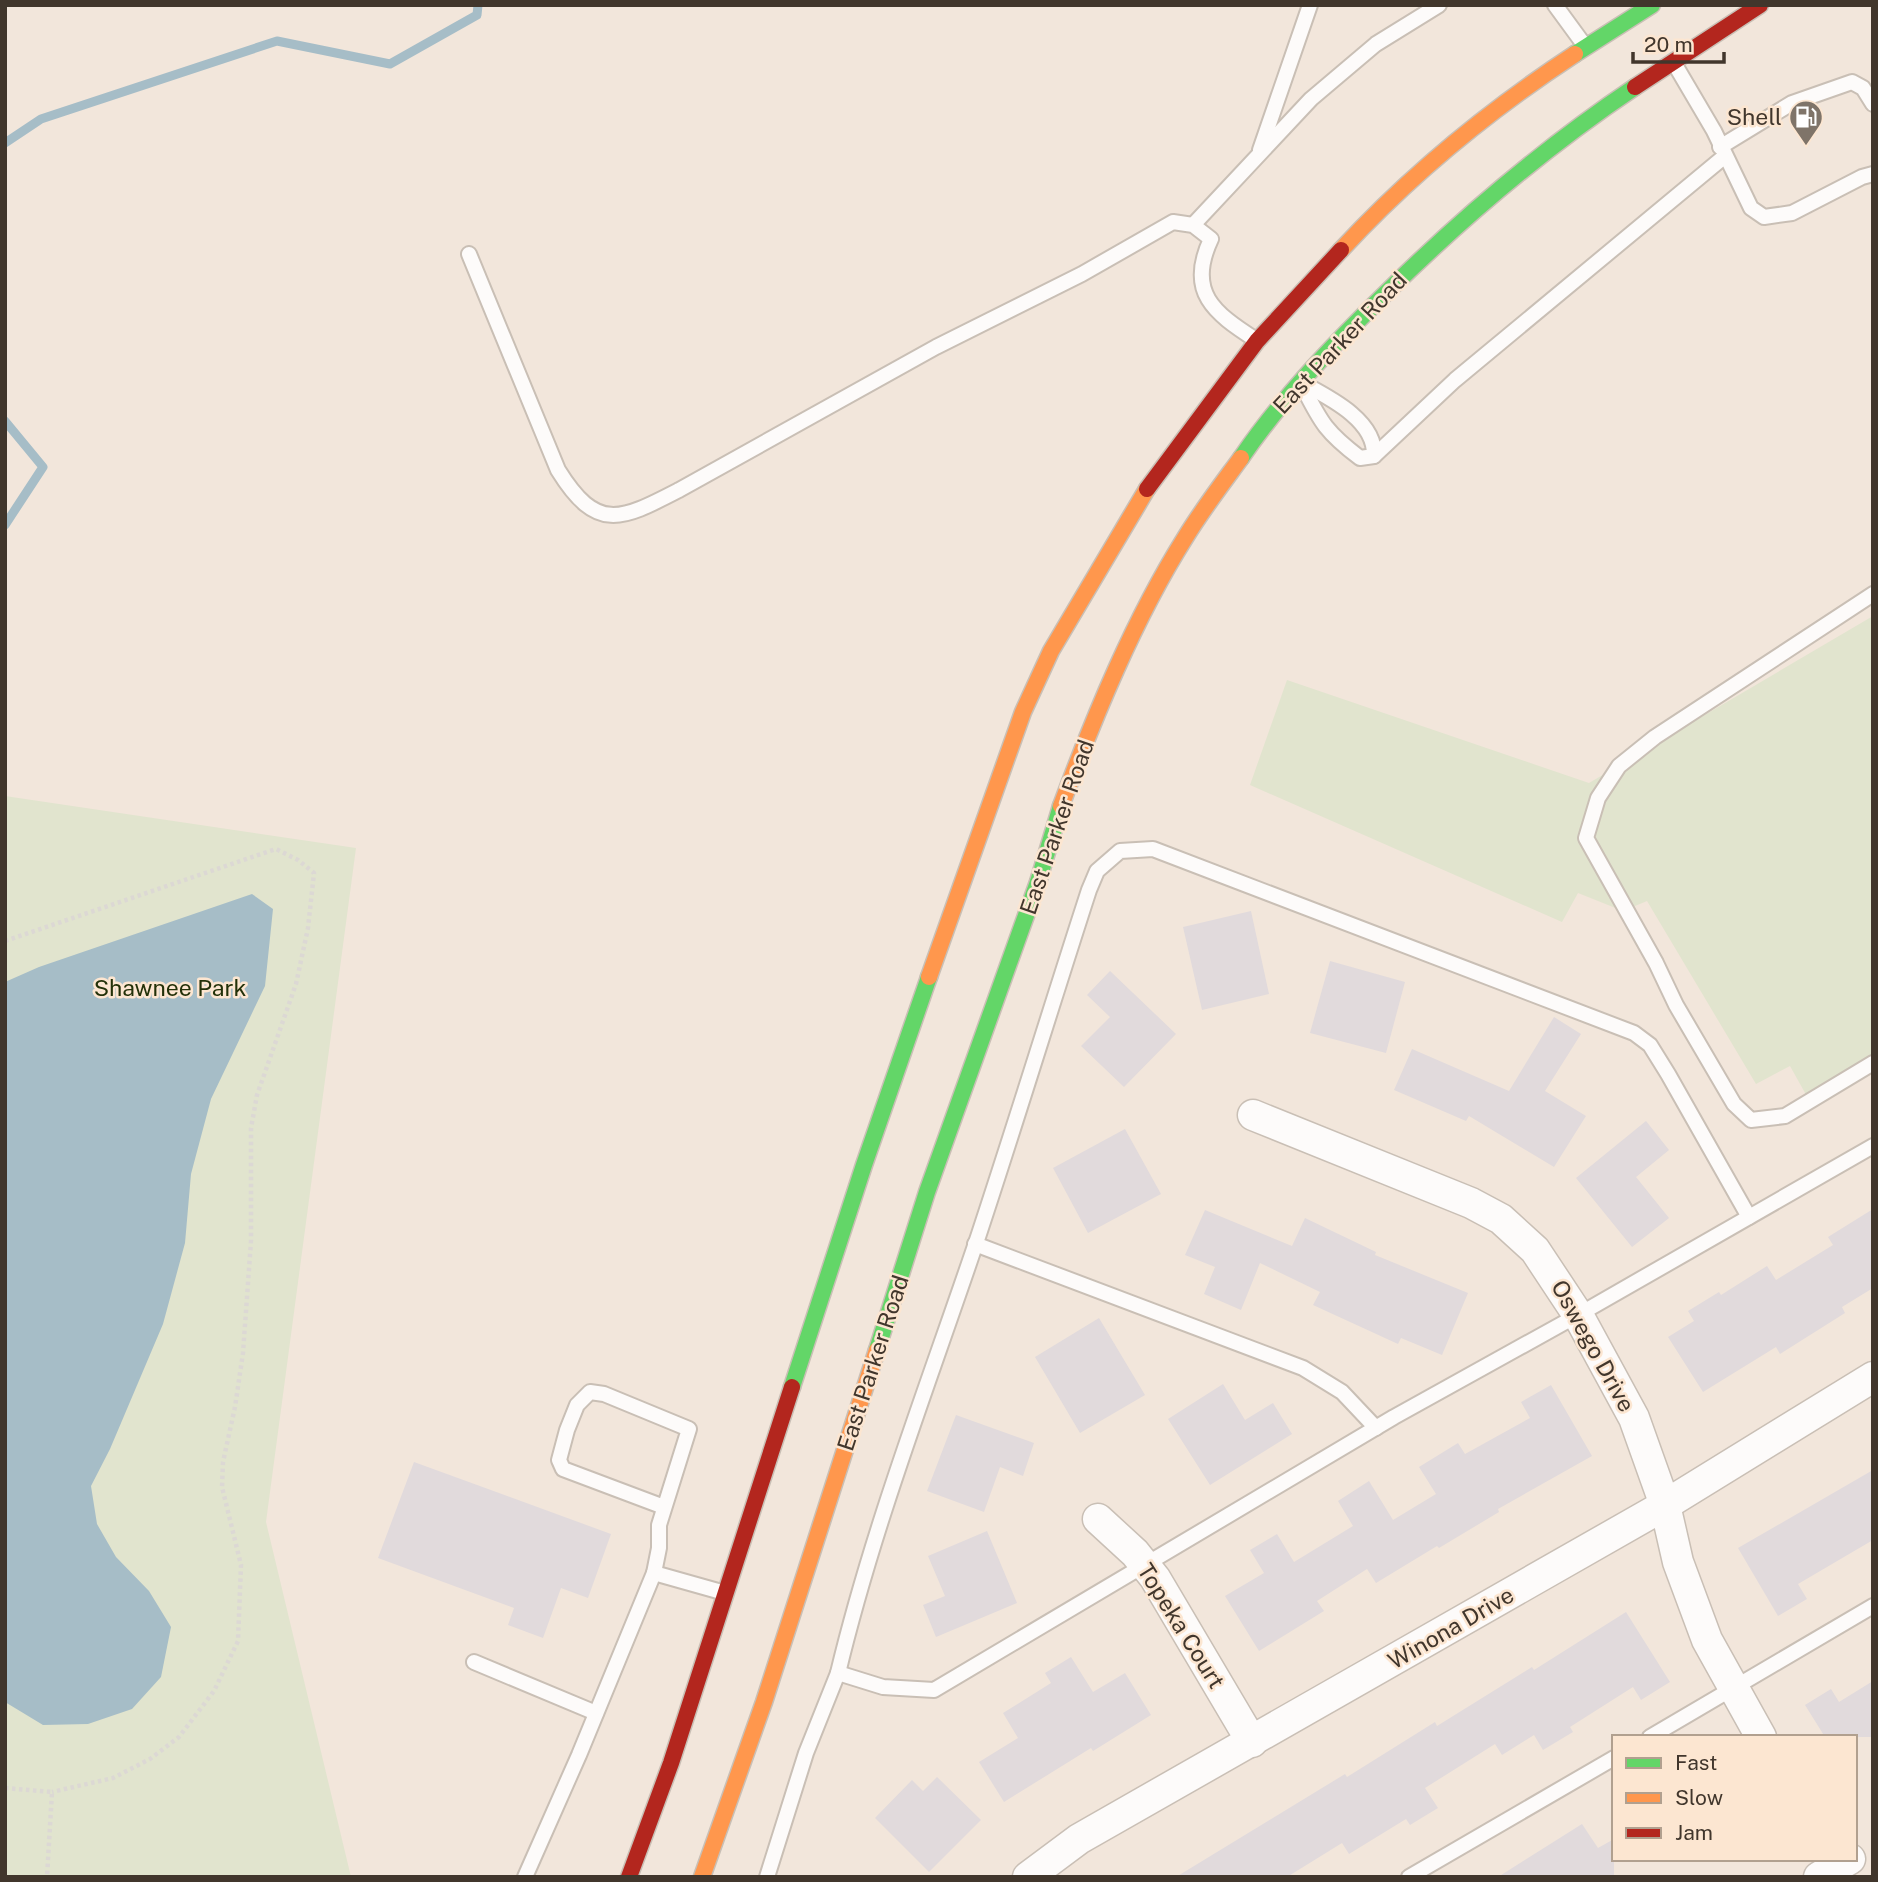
<svg xmlns="http://www.w3.org/2000/svg" width="1878" height="1882" viewBox="0 0 1878 1882" font-family="'Public Sans',sans-serif">
<style>
.green{fill:#e1e4ce}
.water{fill:#a6bdc7}
.lines{fill:none;stroke-linecap:round;stroke-linejoin:round}
.stream{stroke:#a6bdc7;stroke-width:9}
.building{fill:#e1dadc}
.lane-casing{stroke:#c9bfb5;stroke-width:18}
.street-casing{stroke:#c9bfb5;stroke-width:33}
.fast-casing{stroke:#c9bfb5;stroke-width:19}
.slow-casing{stroke:#c9bfb5;stroke-width:19}
.jam-casing{stroke:#c9bfb5;stroke-width:19}
.path{stroke:#dcd8d4;stroke-width:4.5;stroke-dasharray:3.5 3.5;stroke-linecap:butt}
.lane{stroke:#fdfbfa;stroke-width:14}
.street{stroke:#fdfbfa;stroke-width:30}
.fast{stroke:#63d668;stroke-width:16}
.slow{stroke:#ff974d;stroke-width:16}
.jam{stroke:#b3261e;stroke-width:16}
.labels{text-anchor:middle;stroke-width:5;stroke-linejoin:round;paint-order:stroke}
.poi-label{font-size:23px;fill:#41362c;stroke:#fce6d1;text-anchor:end}
.street-label{font-size:23px;fill:#41362c;stroke:#fce6d1}
.park-label{font-size:23px;fill:#233109;stroke:#fce6d1}
</style>
<rect width="100%" height="100%" fill="#f2e6db"/>
<!-- green -->
<g class="green">
<polygon points="1873,616 1873,1067 1809,1100 1790,1066 1756,1084 1647,901 1623,911 1578,893 1562,922 1250,785 1287,680 1589,783"/>
<polygon points="5,796 356,848 266,1522 351,1877 5,1877"/>
</g>
<!-- water -->
<polygon class="water" points="252,894 273,909 265,986 211,1099 191,1174 185,1243 163,1324 110,1449 91,1486 97,1524 116,1557 149,1591 171,1627 161,1677 132,1709 88,1724 43,1725 5,1702 5,982 39,967"/>
<g class="lines">
<!-- stream -->
<g class="stream">
<polyline points="5,143 41,119 277,41 390,64 477,15 478,5"/>
<polyline points="5,421 43,467 5,525"/>
</g>
</g>
<!-- building -->
<g class="building">
<polygon points="1251,911 1269,994 1202,1010 1183,927"/>
<polygon points="1330,961 1405,982 1386,1053 1310,1033"/>
<polygon points="1110,971 1176,1034 1124,1087 1081,1046 1110,1017 1087,995"/>
<polygon points="1554,1017 1581,1034 1545,1091 1586,1116 1554,1167 1469,1116 1466,1121 1394,1090 1412,1049 1509,1091"/>
<polygon points="1646,1121 1669,1150 1636,1177 1669,1218 1632,1247 1576,1178"/>
<polygon points="1125,1129 1161,1194 1088,1233 1053,1168"/>
<polygon points="1873,1209 1873,1288 1842,1307 1845,1313 1780,1354 1776,1347 1703,1392 1668,1337 1694,1321 1688,1311 1719,1292 1721,1295 1767,1266 1776,1280 1833,1245 1828,1237"/>
<polygon points="1205,1210 1292,1246 1305,1218 1376,1252 1375,1255 1468,1293 1442,1355 1401,1338 1398,1344 1313,1305 1320,1292 1260,1263 1241,1310 1204,1294 1215,1267 1185,1255"/>
<polygon points="1099,1318 1145,1395 1080,1433 1035,1357"/>
<polygon points="1223,1384 1245,1420 1273,1403 1292,1434 1210,1485 1168,1419"/>
<polygon points="1551,1385 1592,1456 1498,1509 1499,1512 1439,1548 1437,1546 1376,1583 1367,1569 1317,1601 1324,1611 1259,1651 1225,1596 1264,1573 1250,1550 1277,1534 1294,1562 1353,1526 1338,1501 1369,1481 1393,1520 1436,1494 1419,1467 1458,1443 1465,1454 1530,1418 1521,1402"/>
<polygon points="956,1415 1034,1443 1023,1476 1000,1467 984,1512 927,1491"/>
<polygon points="414,1462 611,1534 588,1598 561,1588 543,1638 508,1625 514,1608 378,1558"/>
<polygon points="1873,1470 1873,1540 1798,1584 1807,1599 1778,1616 1738,1548"/>
<polygon points="987,1531 1017,1603 936,1637 923,1605 945,1596 928,1556"/>
<polygon points="1626,1612 1670,1682 1641,1700 1633,1687 1570,1727 1573,1732 1543,1750 1534,1735 1502,1755 1495,1744 1425,1788 1438,1808 1410,1825 1406,1819 1349,1854 1342,1843 1287,1877 1176,1877 1345,1774 1347,1777 1435,1722 1437,1726 1532,1667 1534,1670"/>
<polygon points="1071,1657 1093,1692 1125,1673 1151,1715 1093,1751 1091,1748 1004,1802 979,1762 1018,1738 1003,1713 1051,1683 1045,1673"/>
<polygon points="1873,1681 1873,1737 1825,1737 1805,1705 1831,1689 1839,1702"/>
<polygon points="937,1777 981,1820 929,1872 875,1818 912,1780 923,1791"/>
<polygon points="1582,1824 1598,1848 1614,1839 1614,1877 1498,1877"/>
</g>
<g class="lines">
<!-- lane casing -->
<g class="lane-casing">
<g id="lane">
<polyline points="1555,5 1585,46"/>
<polyline points="1674,63 1714,131 1751,208 1764,217 1792,213 1862,177 1873,174"/>
<polyline points="1720,147 1792,103 1852,82 1863,88 1873,104"/>
<polyline points="1260,150 1310,5"/>
<polyline points="1193,225 1311,99 1376,44 1439,5"/>
<path d="M469,254L558,470C597,533 621,520 679,490L936,347L1082,274L1173,222L1193,225L1211,239C1186,292 1214,313 1256,340"/>
<path d="M1302,383C1328,397 1376,420 1374,456"/>
<path d="M1303,387C1321,423 1327,433 1360,458L1374,456L1455,380L1725,156"/>
<polyline points="1873,594 1655,737 1619,766 1598,798 1586,838 1656,963 1676,1005 1734,1104 1751,1120 1785,1116 1873,1063"/>
<polyline points="975,1244 1303,1368 1342,1392 1376,1428"/>
<polyline points="654,1573 659,1548 659,1525 689,1429 604,1394 590,1392 577,1405 567,1430 559,1460 563,1469 664,1507"/>
<polyline points="474,1662 596,1713"/>
<path d="M838,1673C874,1523 930,1380 979,1234C1017,1119 1052,1004 1089,890L1097,871L1120,851L1153,849L1634,1033L1650,1045L1668,1074L1749,1217"/>
<polyline points="1650,1737 1873,1606"/>
<polyline points="525,1877 579,1755 654,1573 725,1593"/>
<polyline points="767,1877 806,1753 838,1673 883,1687 934,1690 1394,1417 1578,1315 1873,1146"/>
<polyline points="1409,1877 1614,1758"/>
</g>
</g>
<!-- street casing -->
<g class="street-casing">
<g id="street">
<polyline points="1253,1115 1471,1203 1501,1219 1535,1250 1578,1315 1634,1418 1665,1505 1678,1562 1707,1640 1761,1737"/>
<polyline points="1098,1519 1135,1553 1155,1578 1252,1742"/>
<polyline points="1028,1877 1079,1839 1665,1505 1873,1377"/>
<polyline points="1819,1877 1850,1859"/>
</g>
</g>
<!-- fast casing -->
<g class="fast-casing">
<g id="fast">
<polyline points="1575,54 1652,5"/>
<path d="M1241,458C1282,398 1333,345 1385,294C1463,217 1544,148 1635,87"/>
<polyline points="877,1350 927,1192 1038,882 1061,806"/>
<polyline points="792,1387 864,1165 929,977"/>
</g>
</g>
<!-- slow casing -->
<g class="slow-casing">
<g id="slow">
<path d="M1341,250C1412,173 1488,111 1575,54"/>
<path d="M1061,806C1094,717 1134,619 1185,538C1202,510 1222,484 1241,458"/>
<polyline points="929,977 1023,712 1051,651 1147,489"/>
<polyline points="702,1877 764,1702 877,1350"/>
</g>
</g>
<!-- jam casing -->
<g class="jam-casing">
<g id="jam">
<polyline points="1635,87 1760,5"/>
<polyline points="1147,489 1257,341 1341,250"/>
<polyline points="629,1877 671,1763 792,1387"/>
</g>
</g>
<!-- path -->
<g class="path">
<polyline points="5,941 276,849 298,860 314,873 308,928 296,984 257,1095 251,1128 251,1241 243,1353 235,1407 223,1462 222,1487 241,1565 238,1641 214,1691 179,1737 150,1759 113,1778 52,1792"/>
<polyline points="5,1788 52,1792 47,1877"/>
</g>
<!-- lane -->
<use href="#lane" class="lane"/>
<!-- street -->
<use href="#street" class="street"/>
<!-- fast -->
<use href="#fast" class="fast"/>
<!-- slow -->
<use href="#slow" class="slow"/>
<!-- jam -->
<use href="#jam" class="jam"/>
</g>
<!-- icons -->
<defs>
<g id="fuel-pin" transform="scale(1.75)"><path d="M0 17L-7.5 6A9.5 9.5 0 1 1 7.5 6Z" fill="#7f7469" stroke="#fce6d1"/><path d="M-5.5-6h7V0h2V4h1.3V-2.5L3-4.5l.8-.8L6-3V5H2.5V1h-1V6h-7ZM-4.2-4.7v3.2H.2V-4.7Z" fill="#fff"/></g>
</defs>
<g fill-rule="evenodd">
<use href="#fuel-pin" x="1806" y="117"/>
</g>
<g class="labels">
<!-- poi labels -->
<g class="poi-label">
<text x="1782" y="125">Shell</text>
</g>
<!-- street labels -->
<g class="street-label">
<text transform="translate(1340 343) rotate(-47)" y="8">East Parker Road</text>
<text transform="translate(1057 827) rotate(-71)" y="8">East Parker Road</text>
<text transform="translate(1593 1346) rotate(61)" y="8">Oswego Drive</text>
<text transform="translate(873 1363) rotate(-72)" y="8">East Parker Road</text>
<text transform="translate(1181 1626) rotate(58)" y="8">Topeka Court</text>
<text transform="translate(1451 1628) rotate(-30)" y="8">Winona Drive</text>
</g>
<!-- park labels -->
<g class="park-label">
<text x="170" y="996">Shawnee Park</text>
</g>
</g>
<!-- border -->
<rect width="1878" height="1882" fill="none" stroke="#41362c" stroke-width="14"/>
<!-- legend -->
<rect x="1612" y="1735" width="245" height="126" fill="#fce6d1" stroke="#b1a08f" stroke-width="2"/>
<rect x="1626" y="1758" width="35" height="10" fill="#63d668" stroke="#b1a08f" stroke-width="2"/>
<text x="1675" y="1770" font-size="21" fill="#41362c">Fast</text>
<rect x="1626" y="1793" width="35" height="10" fill="#ff974d" stroke="#b1a08f" stroke-width="2"/>
<text x="1675" y="1805" font-size="21" fill="#41362c">Slow</text>
<rect x="1626" y="1828" width="35" height="10" fill="#b3261e" stroke="#b1a08f" stroke-width="2"/>
<text x="1675" y="1840" font-size="21" fill="#41362c">Jam</text>
<!-- scale -->
<path d="M1633 52v10h91v-10" fill="none" stroke="#41362c" stroke-width="3.5"/>
<text x="1644" y="52" font-size="21" fill="#41362c" stroke="#fce6d1" stroke-width="5" paint-order="stroke">20 m</text>
</svg>
